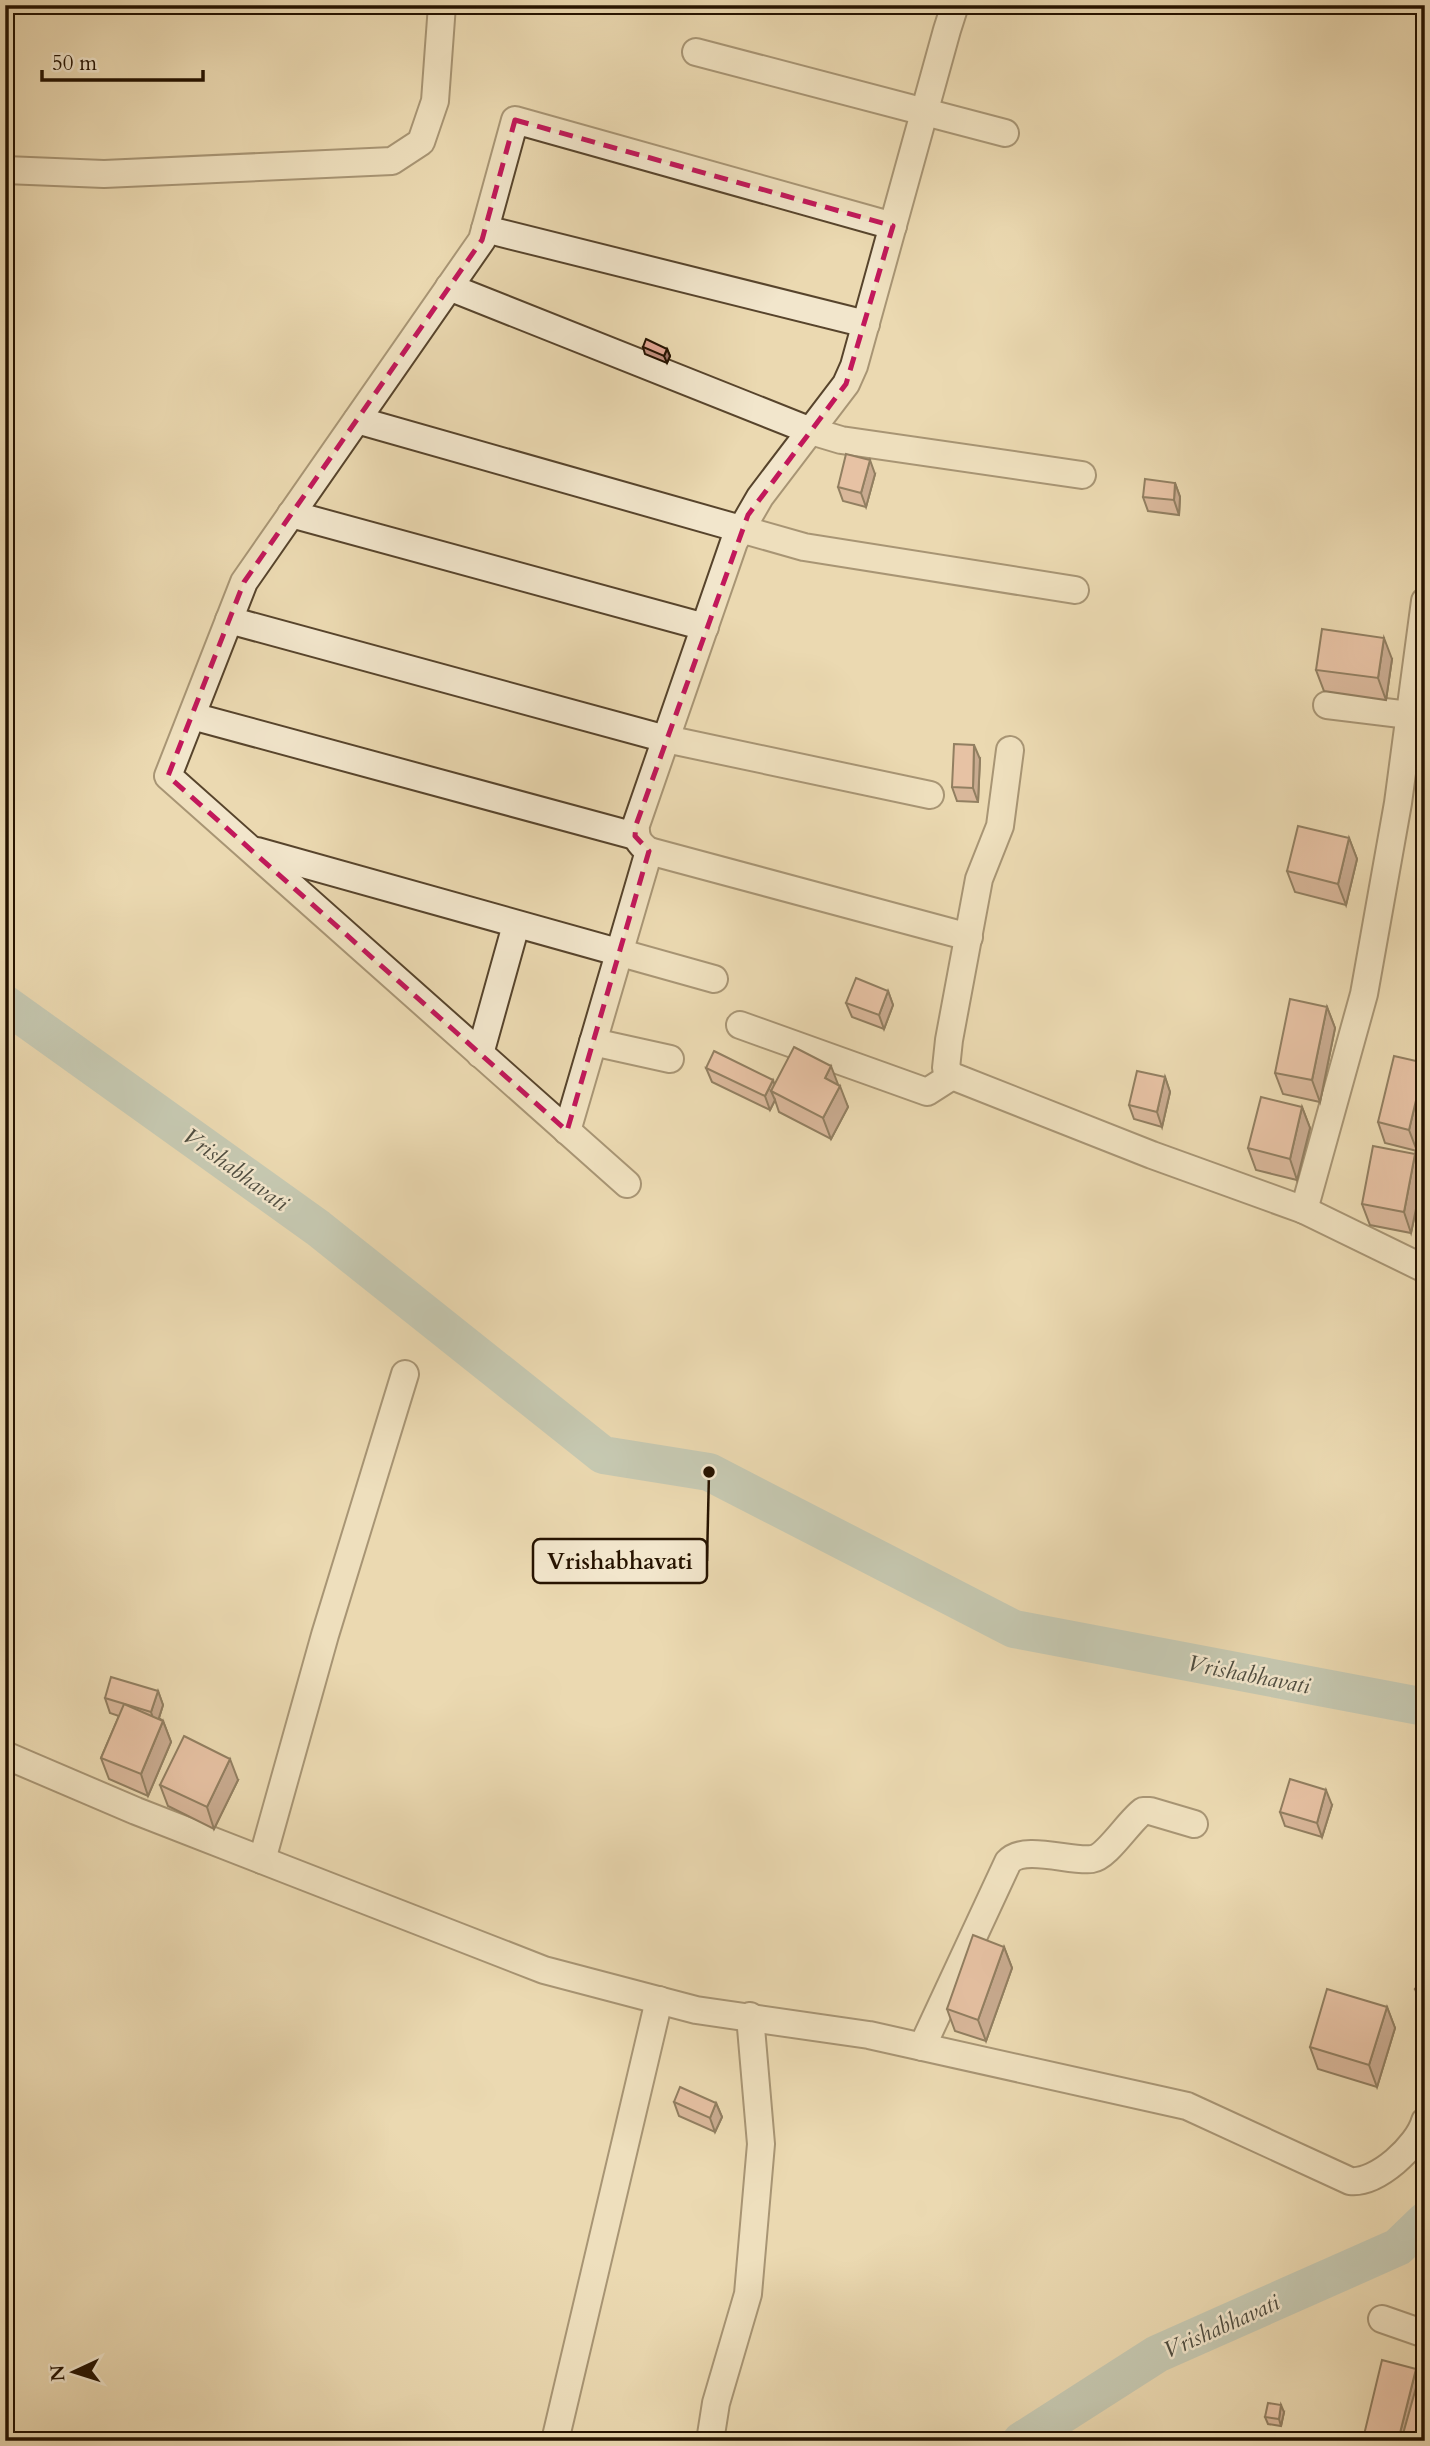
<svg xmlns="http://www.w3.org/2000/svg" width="1430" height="2446" viewBox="0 0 1430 2446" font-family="Cardo,serif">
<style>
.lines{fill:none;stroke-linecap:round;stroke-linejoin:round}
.river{stroke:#9cb8b6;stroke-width:38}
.minor-casing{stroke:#57442c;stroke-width:30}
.minor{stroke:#f2e6cc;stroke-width:26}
.wall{fill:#c38f7f;stroke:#261300;stroke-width:2}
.shaded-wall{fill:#9f7468;stroke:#261300;stroke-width:2}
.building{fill:#e3a694;stroke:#261300;stroke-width:2}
.marked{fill:none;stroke:#c2185b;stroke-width:5;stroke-dasharray:14 9;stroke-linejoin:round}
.labels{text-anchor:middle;stroke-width:5;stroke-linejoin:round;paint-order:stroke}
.water-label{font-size:23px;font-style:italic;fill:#4f4d40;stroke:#f2e6cc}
.leader{fill:none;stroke:#261300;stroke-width:2.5}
.callout-dot{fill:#261300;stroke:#f2e6cc;stroke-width:2.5}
.callout{fill:#f2e6cc;stroke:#261300;stroke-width:2.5}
.callout-label{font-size:23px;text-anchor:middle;font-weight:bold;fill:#261300}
</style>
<rect width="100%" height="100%" fill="#ebd9b1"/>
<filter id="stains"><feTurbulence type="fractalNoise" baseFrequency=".00286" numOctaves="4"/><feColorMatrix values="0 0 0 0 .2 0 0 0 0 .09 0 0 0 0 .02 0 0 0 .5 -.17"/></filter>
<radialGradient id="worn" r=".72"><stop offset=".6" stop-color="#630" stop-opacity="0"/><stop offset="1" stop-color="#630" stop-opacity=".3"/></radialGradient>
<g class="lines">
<!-- river -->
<g class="river">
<polyline points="5,1004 318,1228 603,1455 709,1472 1014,1629 1425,1707"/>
<polyline points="1021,2441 1157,2354 1398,2247 1425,2221"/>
</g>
<!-- minor casing -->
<g class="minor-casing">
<g id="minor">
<path d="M955,5L947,30L854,366L846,384L760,497L734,542L636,825C635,838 639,844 649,851L969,937"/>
<polyline points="696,52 1005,133"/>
<polyline points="5,170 104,174 392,161 421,142 435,101 442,5"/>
<polyline points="485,229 866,324"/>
<polyline points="449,287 811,431 841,440 1082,475"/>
<polyline points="357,420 804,547 1075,590"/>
<polyline points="291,514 705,627"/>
<polyline points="229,620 666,739 930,795"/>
<polyline points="1327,705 1409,715"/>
<polyline points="192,716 635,836"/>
<polyline points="1010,750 1000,826 979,879 949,1040 946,1068 952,1076 1152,1155 1304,1210 1425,1269"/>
<polyline points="257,851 714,979"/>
<polyline points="740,1025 927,1092 952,1076"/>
<polyline points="593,1042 670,1059"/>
<polyline points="480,1054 516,925"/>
<polyline points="567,1131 649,851"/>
<polyline points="627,1184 168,776 244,582 482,240 515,120 893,226"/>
<polyline points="1304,1210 1364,994 1398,803 1425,601"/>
<path d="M5,1755L136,1811L544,1970L696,2010L869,2035L1187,2106L1350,2181C1377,2184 1418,2146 1425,2121"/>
<polyline points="262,1860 325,1635 405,1374"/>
<path d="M922,2047L1008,1862C1024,1844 1070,1862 1092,1859C1107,1857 1129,1821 1143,1811H1150L1194,1824"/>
<polyline points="1382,2319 1425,2334"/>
<polyline points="555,2441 659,2000"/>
<polyline points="710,2441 716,2403 748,2294 761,2144 750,2016"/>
</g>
</g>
<!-- minor -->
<use href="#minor" class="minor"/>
</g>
<!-- wall -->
<g class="wall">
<polygon points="643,347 667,349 670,356 667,363 645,354"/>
<polygon points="875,474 866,507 843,501 838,487"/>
<polygon points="1175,483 1180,497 1179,515 1148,511 1143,497"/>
<polygon points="1392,659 1386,700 1324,691 1316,670"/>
<polygon points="980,759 978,802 957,801 952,787"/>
<polygon points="1349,838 1357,859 1346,905 1295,892 1287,871"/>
<polygon points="888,991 893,1005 884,1029 852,1017 846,1003"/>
<polygon points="1327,1007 1335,1028 1320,1102 1283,1094 1275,1073"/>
<polygon points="1425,1063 1425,1118 1417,1151 1385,1143 1378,1122"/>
<polygon points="706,1068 774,1085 838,1085 848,1107 831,1139 779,1112 775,1100 770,1110 712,1082"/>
<polygon points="1165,1077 1170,1092 1162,1127 1134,1119 1129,1105"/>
<polygon points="1302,1107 1310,1128 1297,1180 1256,1170 1248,1148"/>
<polygon points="1423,1175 1411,1233 1370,1225 1362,1204"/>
<polygon points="158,1691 163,1705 159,1718 163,1721 171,1742 148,1796 109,1779 101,1758 119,1716 110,1713 105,1698"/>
<polygon points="238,1780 214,1829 168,1806 160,1785"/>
<polygon points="1332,1805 1322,1837 1285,1826 1280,1812"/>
<polygon points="1004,1947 1012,1968 986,2041 955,2031 947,2009"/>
<polygon points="1425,1981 1425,2001 1418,1996 1415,1989"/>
<polygon points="1387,2007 1395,2028 1377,2087 1318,2069 1310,2047"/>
<polygon points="674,2102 716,2103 722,2117 715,2132 679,2116"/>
<polygon points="1284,2412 1281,2426 1268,2424 1265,2417"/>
</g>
<!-- shaded-wall -->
<g class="shaded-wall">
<polygon points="667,349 670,356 667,363 664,356"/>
<polygon points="870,460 875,474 866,507 861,493"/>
<polygon points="1175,483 1180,497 1179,515 1174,500"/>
<polygon points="1384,638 1392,659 1386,700 1378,678"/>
<polygon points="974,745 980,759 978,802 973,788"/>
<polygon points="1349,838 1357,859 1346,905 1338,884"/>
<polygon points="888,991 893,1005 884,1029 879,1015"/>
<polygon points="1327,1007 1335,1028 1320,1102 1312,1080"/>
<polygon points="831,1066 839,1087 825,1078"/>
<polygon points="1165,1077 1170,1092 1162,1127 1157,1112"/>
<polygon points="773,1080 778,1094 771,1091 775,1100 770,1110 765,1096"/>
<polygon points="840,1086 848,1107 831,1139 823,1118"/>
<polygon points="1417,1096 1425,1118 1417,1151 1409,1130"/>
<polygon points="1302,1107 1310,1128 1297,1180 1290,1159"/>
<polygon points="1415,1154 1423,1175 1411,1233 1404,1212"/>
<polygon points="158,1691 163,1705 156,1727 151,1712"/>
<polygon points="163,1721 171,1742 148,1796 141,1774"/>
<polygon points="230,1759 238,1780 214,1829 207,1807"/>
<polygon points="1326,1790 1332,1805 1322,1837 1317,1823"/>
<polygon points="1004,1947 1012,1968 986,2041 978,2020"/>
<polygon points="1387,2007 1395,2028 1377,2087 1369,2065"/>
<polygon points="716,2103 722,2117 715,2132 710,2118"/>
<polygon points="1416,2369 1423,2390 1411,2441 1398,2441"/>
<polygon points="1281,2405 1284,2412 1281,2426 1279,2419"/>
</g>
<!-- building -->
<g class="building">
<polygon points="646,339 667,349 664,356 643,347"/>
<polygon points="846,454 870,460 861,493 838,487"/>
<polygon points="1145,479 1175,483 1174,500 1143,497"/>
<polygon points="1322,629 1384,638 1378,678 1316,670"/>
<polygon points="954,744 974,745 973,788 952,787"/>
<polygon points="1298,826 1349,838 1338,884 1287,871"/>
<polygon points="856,978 888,991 879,1015 846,1003"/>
<polygon points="1290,999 1327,1007 1312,1080 1275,1073"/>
<polygon points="794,1047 831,1066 825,1078 840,1086 823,1118 771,1091"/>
<polygon points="714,1051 773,1080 765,1096 706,1068"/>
<polygon points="1394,1056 1425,1063 1425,1098 1417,1096 1409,1130 1378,1122"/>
<polygon points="1137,1071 1165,1077 1157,1112 1129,1105"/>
<polygon points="1261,1097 1302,1107 1290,1159 1248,1148"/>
<polygon points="1373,1146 1415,1154 1404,1212 1362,1204"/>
<polygon points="111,1677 158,1691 151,1712 105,1698"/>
<polygon points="124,1704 163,1721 141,1774 101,1758"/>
<polygon points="184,1736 230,1759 207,1807 160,1785"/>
<polygon points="1290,1779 1326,1790 1317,1823 1280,1812"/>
<polygon points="973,1935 1004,1947 978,2020 947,2009"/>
<polygon points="1422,1979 1425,1981 1425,1992 1423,1994 1415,1989"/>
<polygon points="1327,1989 1387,2007 1369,2065 1310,2047"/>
<polygon points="680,2087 716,2103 710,2118 674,2102"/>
<polygon points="1382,2360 1416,2369 1398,2441 1370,2441 1363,2439"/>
<polygon points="1423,2363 1425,2363 1425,2441 1401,2441"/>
<polygon points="1268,2403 1281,2405 1279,2419 1265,2417"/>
</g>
<!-- marked area -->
<path d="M0 0H1430V2446H0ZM515,120L893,226L846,384L748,515L636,825L635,836L649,851L567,1131L168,776L244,582L482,240Z" fill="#ebd9b1" fill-opacity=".55" fill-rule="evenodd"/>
<path class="marked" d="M515,120L893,226L846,384L748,515L636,825L635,836L649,851L567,1131L168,776L244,582L482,240Z"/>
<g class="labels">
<!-- water labels -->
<g class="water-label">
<text transform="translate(236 1169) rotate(36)" y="8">Vrishabhavati</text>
<text transform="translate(1249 1674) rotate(11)" y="8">Vrishabhavati</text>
<text transform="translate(1221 2326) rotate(-24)" y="8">Vrishabhavati</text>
</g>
</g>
<!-- callouts -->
<path class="leader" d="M709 1472L707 1561"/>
<circle class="callout-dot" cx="709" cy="1472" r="7"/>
<rect class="callout" x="533" y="1539" width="174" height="44" rx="7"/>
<g class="callout-label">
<text x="620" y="1569">Vrishabhavati</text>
</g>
<!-- margin -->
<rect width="1430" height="2446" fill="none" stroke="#ebd9b1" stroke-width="28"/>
<rect x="7" y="7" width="1416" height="2432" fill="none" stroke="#261300" stroke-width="3.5"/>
<rect x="14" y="14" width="1402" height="2418" fill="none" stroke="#261300" stroke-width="2"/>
<!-- north arrow -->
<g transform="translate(74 2372) rotate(266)" stroke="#f2e6cc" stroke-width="5" paint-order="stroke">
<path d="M0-5L12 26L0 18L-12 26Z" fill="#261300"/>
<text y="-10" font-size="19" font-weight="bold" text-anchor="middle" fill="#261300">N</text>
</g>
<!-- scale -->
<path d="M42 70v10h161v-10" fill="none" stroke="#261300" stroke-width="3.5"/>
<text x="52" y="70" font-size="21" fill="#261300" stroke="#f2e6cc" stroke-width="5" paint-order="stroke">50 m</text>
<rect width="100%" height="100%" filter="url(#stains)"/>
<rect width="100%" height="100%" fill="url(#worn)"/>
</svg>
